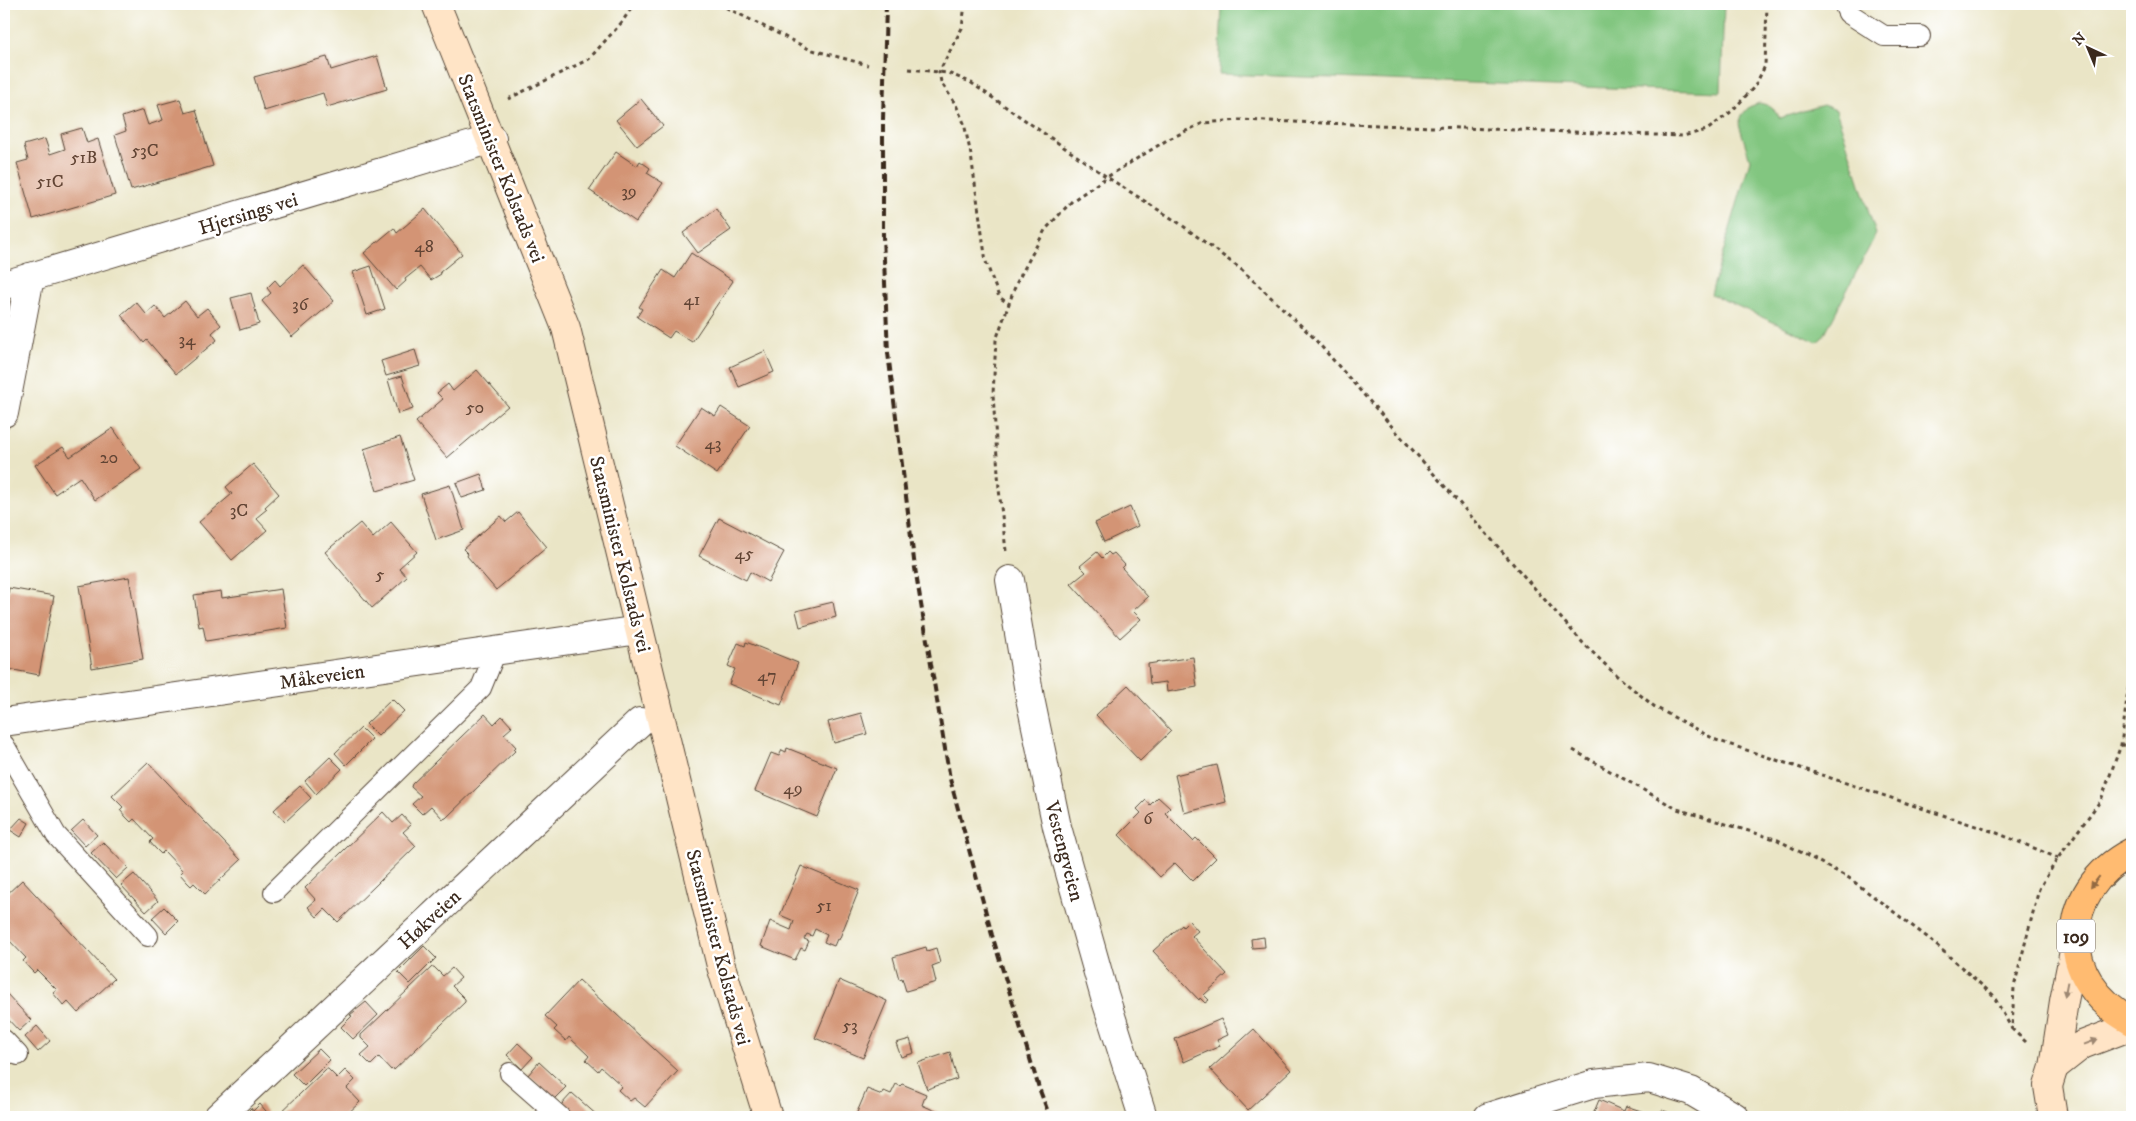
<svg xmlns="http://www.w3.org/2000/svg" width="2136" height="1121" viewBox="0 0 2136 1121" font-family="'IM FELL DW Pica',serif">
<style>
.grass{fill:#82c680;stroke:#5e784f}
.building{fill:#d39474}
.lines{fill:none;stroke-linecap:round;stroke-linejoin:round}
.lane-casing{stroke:#554637;stroke-width:22}
.street-casing{stroke:#554637;stroke-width:30}
.secondary-casing{stroke:#554637;stroke-width:30}
.primary-casing{stroke:#554637;stroke-width:30}
.path{stroke:#554637;stroke-width:3;stroke-dasharray:4 4;stroke-linecap:butt}
.lane{stroke:#fff;stroke-width:20}
.street{stroke:#fff;stroke-width:28}
.secondary{stroke:#ffe4c6;stroke-width:28}
.primary{stroke:#ffbb71;stroke-width:28}
.rail{stroke:#3b2a1e;stroke-width:4;stroke-dasharray:8 4;stroke-linecap:butt}
.oneway{fill:#936b43}
.oneway2{fill:#9d8772}
.labels{text-anchor:middle;stroke-width:5;stroke-linejoin:round;paint-order:stroke}
.number-label{font-size:18px;fill:#614434}
.shield{fill:#fff;stroke:#766a62;stroke-width:1}
.shield-label{font-size:19px;font-weight:bold;fill:#3b2a1e}
.street-label{font-size:20px;fill:#3b2a1e;stroke:#fff}
</style>
<rect width="100%" height="100%" fill="#fff"/>
<filter id="ink" filterUnits="userSpaceOnUse"><feTurbulence type="fractalNoise" baseFrequency=".02" numOctaves="2"/><feDisplacementMap in="SourceGraphic" scale="10" xChannelSelector="R" yChannelSelector="G"/><feConvolveMatrix kernelMatrix="1 2 1 2 8 2 1 2 1" color-interpolation-filters="sRGB"/></filter>
<filter id="wash" filterUnits="userSpaceOnUse"><feTurbulence type="fractalNoise" baseFrequency=".0096" numOctaves="4" result="noise"/><feDisplacementMap in="SourceGraphic" scale="20" xChannelSelector="R" yChannelSelector="G"/><feGaussianBlur stdDeviation="1.12" result="paint"/><feColorMatrix in="noise" values="0 0 0 0 0 0 0 0 0 0 0 0 0 0 0 0 0 1.4 0 .05"/><feComposite in="paint" operator="in"/></filter>
<g filter="url(#wash)">
<rect width="100%" height="100%" fill="#eae5c6"/>
<!-- grass -->
<g class="grass">
<polygon points="1222,4 1724,4 1721,92 1219,74"/>
<path d="M1759,103C1770,105 1775,109 1780,118L1823,105L1836,110L1876,234L1823,337L1817,342L1711,294L1750,160L1739,124L1742,115L1749,107Z"/>
</g>
<g id="blocks">
<!-- building -->
<g class="building">
<polygon points="377,56 387,89 327,107 323,93 264,111 254,77 327,57 331,70"/>
<polygon points="180,99 185,113 196,110 213,166 131,190 115,135 126,131 122,117 143,110 148,125 163,120 158,105"/>
<polygon points="641,99 663,126 637,146 616,120"/>
<polygon points="82,128 87,143 98,139 115,195 33,219 17,163 28,160 24,145 45,139 50,154 65,149 61,134"/>
<polygon points="616,152 637,166 640,161 650,168 647,173 663,183 636,222 589,190"/>
<polygon points="425,209 462,254 440,272 441,274 431,280 420,267 405,279 406,281 396,290 364,253 394,228 397,233"/>
<polygon points="716,209 731,230 698,253 683,233"/>
<polygon points="691,253 733,281 692,342 674,331 669,338 637,317 642,309 639,307 663,270 675,278"/>
<polygon points="303,265 334,301 292,337 262,301 271,293 267,288 275,280 280,286"/>
<polygon points="371,266 385,309 367,315 353,272"/>
<polygon points="251,293 259,324 240,330 231,298"/>
<polygon points="185,301 197,316 207,308 221,325 212,333 217,340 176,374 147,340 144,343 121,315 136,302 146,314 155,306 165,318"/>
<polygon points="415,350 420,366 386,376 381,361"/>
<polygon points="765,351 774,372 739,387 730,367"/>
<polygon points="477,370 508,406 447,458 416,422 443,399 437,393 448,384 453,391"/>
<polygon points="402,376 413,409 398,414 388,380"/>
<polygon points="701,407 715,416 721,407 750,426 717,474 675,446"/>
<polygon points="113,428 141,469 95,500 80,477 55,494 35,465 63,447 70,457"/>
<polygon points="400,437 414,480 377,491 364,449"/>
<polygon points="253,464 279,494 265,507 267,509 256,518 267,530 232,560 199,522 232,494 226,487"/>
<polygon points="481,474 486,490 462,498 456,483"/>
<polygon points="450,485 464,530 436,540 421,494"/>
<polygon points="1130,507 1138,526 1104,542 1095,523"/>
<polygon points="518,512 547,547 496,590 467,556 468,554 463,549 501,516 506,522"/>
<polygon points="719,518 784,552 768,582 750,572 746,580 699,556"/>
<polygon points="391,522 417,552 399,568 407,577 372,608 325,552 360,523 373,538"/>
<polygon points="1097,552 1102,558 1108,552 1111,555 1114,553 1125,565 1122,568 1148,597 1133,611 1141,619 1120,638 1071,584 1086,572 1080,566"/>
<polygon points="129,577 143,659 92,668 79,586"/>
<polygon points="9,588 54,596 39,675 4,668 4,617"/>
<polygon points="281,589 287,628 206,641 203,626 199,627 194,595 221,591 222,598"/>
<polygon points="833,602 836,617 800,627 796,611"/>
<polygon points="746,642 798,663 781,705 729,684 735,669 728,666 738,643 745,646"/>
<polygon points="1193,657 1197,687 1167,692 1166,682 1150,684 1148,664"/>
<polygon points="1128,685 1171,731 1140,761 1096,715"/>
<polygon points="392,699 404,711 378,736 366,724"/>
<polygon points="861,713 867,734 834,743 828,722"/>
<polygon points="485,714 494,724 502,716 512,727 504,734 516,747 514,749 516,750 446,818 443,819 431,806 422,814 412,804 421,796 411,787 412,784"/>
<polygon points="361,728 372,739 346,765 335,753"/>
<polygon points="787,748 837,768 817,817 755,791 771,753 779,756 782,750 786,752"/>
<polygon points="330,757 342,769 316,794 305,781"/>
<polygon points="148,762 241,860 205,894 194,883 191,886 187,882 180,874 183,871 164,851 161,854 155,848 150,842 153,839 134,819 131,822 126,817 120,810 123,807 112,796"/>
<polygon points="1217,765 1226,802 1184,813 1175,775"/>
<polygon points="300,786 311,798 285,822 274,810"/>
<polygon points="1158,797 1170,808 1165,813 1193,841 1196,838 1216,858 1193,881 1175,863 1160,877 1119,835 1141,813 1137,809 1146,800 1150,805"/>
<polygon points="383,812 393,823 402,815 411,825 403,832 416,846 338,922 325,909 317,917 308,907 316,900 305,888"/>
<polygon points="21,818 29,823 21,837 10,830"/>
<polygon points="83,820 97,835 85,846 71,831"/>
<polygon points="103,842 128,868 116,879 91,853"/>
<polygon points="801,866 859,890 839,940 837,939 834,946 824,942 827,935 815,929 812,936 807,934 804,939 809,941 805,950 801,948 795,960 761,946 770,921 791,930 794,921 780,915"/>
<polygon points="134,874 158,901 146,912 121,885"/>
<polygon points="22,880 114,979 78,1013 68,1002 64,1006 53,993 57,990 37,970 34,973 30,969 23,961 26,958 7,938 4,941 4,897"/>
<polygon points="164,907 178,921 166,933 152,918"/>
<polygon points="1189,921 1198,931 1192,936 1227,974 1204,995 1209,1000 1205,1003 1200,998 1199,1000 1153,951 1182,925 1183,927"/>
<polygon points="1264,937 1265,947 1252,948 1251,939"/>
<polygon points="424,946 436,958 410,984 398,972"/>
<polygon points="926,947 927,951 936,948 940,963 932,966 936,982 906,991 902,978 899,979 893,957"/>
<polygon points="432,967 434,967 443,976 452,968 461,978 452,986 465,999 465,1002 394,1070 393,1068 391,1070 379,1057 371,1065 361,1055 370,1047 361,1038 361,1035"/>
<polygon points="579,980 678,1071 645,1107 634,1098 630,1101 618,1090 622,1086 601,1067 598,1071 586,1060 589,1056 569,1037 566,1041 554,1030 557,1027 545,1016"/>
<polygon points="839,980 887,1001 863,1058 815,1038"/>
<polygon points="6,993 31,1020 19,1031 4,1015 4,996"/>
<polygon points="366,1002 378,1015 353,1039 341,1027 352,1016 350,1015"/>
<polygon points="1221,1019 1228,1035 1217,1040 1220,1046 1184,1062 1175,1039"/>
<polygon points="37,1026 50,1041 38,1052 25,1037"/>
<polygon points="1254,1029 1291,1070 1248,1110 1210,1069"/>
<polygon points="910,1039 914,1053 901,1057 896,1043"/>
<polygon points="518,1043 533,1057 522,1069 507,1055"/>
<polygon points="319,1049 330,1060 304,1086 292,1074"/>
<polygon points="950,1052 957,1079 927,1089 918,1063"/>
<polygon points="539,1062 566,1087 554,1099 528,1075"/>
<polygon points="326,1069 328,1069 337,1078 345,1070 355,1080 347,1088 360,1102 344,1117 276,1117"/>
<polygon points="896,1084 900,1086 902,1084 926,1094 922,1105 949,1117 855,1117 867,1089 882,1095 884,1091 891,1094"/>
<polygon points="572,1093 599,1117 574,1117 561,1105"/>
<polygon points="1599,1100 1624,1111 1626,1106 1659,1117 1662,1110 1680,1117 1592,1117"/>
<polygon points="260,1104 271,1117 246,1117 244,1115 251,1108 253,1111"/>
</g>
</g>
</g>
<g filter="url(#ink)">
<use href="#blocks" fill-opacity="0" stroke="#554637" stroke-width="1"/>
<g class="lines">
<!-- lane casing -->
<g class="lane-casing">
<g id="lane">
<polyline points="1844,4 1848,13 1884,36 1920,36"/>
<polyline points="4,745 56,835 148,936"/>
<polyline points="274,892 481,688 496,651"/>
<polyline points="4,1040 18,1055"/>
<polyline points="510,1073 560,1117"/>
</g>
</g>
<!-- street casing -->
<g class="street-casing">
<g id="street">
<polyline points="4,285 492,139"/>
<polyline points="4,413 30,277"/>
<polyline points="1010,580 1030,698 1057,827 1104,994 1143,1117"/>
<polyline points="4,722 639,630"/>
<polyline points="218,1117 640,722"/>
<polyline points="1488,1117 1594,1084 1649,1078 1691,1091 1735,1117"/>
</g>
</g>
<!-- secondary casing -->
<g class="secondary-casing">
<g id="secondary">
<polyline points="436,4 566,328 721,966 768,1117"/>
<polyline points="2054,1067 2082,1045 2132,1026"/>
<polyline points="2053,1117 2048,1086 2054,1067 2064,1001 2076,941"/>
</g>
</g>
<!-- primary casing -->
<g class="primary-casing">
<path id="primary" d="M2132,852C2057,890 2057,982 2132,1021"/>
</g>
<!-- path -->
<g class="path">
<polyline points="719,4 809,49 868,65"/>
<polyline points="965,4 962,28 939,72 941,82 956,105 964,123 971,155 986,262 999,297 1009,304"/>
<polyline points="909,69 948,73 970,82 1107,177 1179,223 1242,270 1312,336 1583,643 1617,676 1655,707 1716,740 1997,833 2058,858"/>
<polyline points="508,99 589,59 622,22 634,4"/>
<polyline points="1006,551 999,489 993,394 996,340 1016,284 1045,230 1072,201 1107,177 1167,140 1203,123 1239,120 1683,136 1707,130 1732,111 1755,86 1765,66 1767,4"/>
<polyline points="2121,745 2132,746"/>
<polyline points="1573,750 1677,809 1778,840 1849,878 1927,937 1993,995 2012,1029"/>
<polyline points="2026,1042 2012,1029 2014,987 2039,889 2058,858 2101,800 2121,745 2132,659"/>
</g>
<!-- lane -->
<use href="#lane" class="lane"/>
<!-- street -->
<use href="#street" class="street"/>
<!-- secondary -->
<use href="#secondary" class="secondary"/>
<!-- primary -->
<use href="#primary" class="primary"/>
<!-- rail -->
<polyline class="rail" points="886,4 883,120 883,236 888,353 915,568 950,779 992,935 1039,1088 1050,1117"/>
</g>
<!-- one-way arrows -->
<defs><path id="oneway-solid" d="M-6-.8H1V-3.2L6.5 0L1 3.2V.8H-6Z" transform="scale(1.25)"/></defs>
<use class="oneway" href="#oneway-solid" transform="translate(2095 882) rotate(128)"/>
<g class="oneway2">
<use href="#oneway-solid" transform="translate(2066 989) rotate(101)"/>
<use href="#oneway-solid" transform="translate(2091 1042) rotate(-21)"/>
</g>
</g>
<g class="labels">
<!-- number labels -->
<g class="number-label">
<text x="145" y="156">53C</text>
<text x="84" y="163">51B</text>
<text x="50" y="187">51C</text>
<text x="629" y="197">39</text>
<text x="424" y="252">48</text>
<text x="692" y="305">41</text>
<text x="300" y="310">36</text>
<text x="187" y="345">34</text>
<text x="475" y="413">50</text>
<text x="713" y="449">43</text>
<text x="109" y="463">20</text>
<text x="239" y="516">3C</text>
<text x="744" y="559">45</text>
<text x="380" y="580">5</text>
<text x="767" y="681">47</text>
<text x="793" y="794">49</text>
<text x="1148" y="824">6</text>
<text x="824" y="911">51</text>
<text x="850" y="1031">53</text>
</g>
<!-- shield labels -->
<rect class="shield" x="2057" y="919.5" width="38" height="33" rx="4"/>
<g class="shield-label">
<text x="2076" y="943">109</text>
</g>
<!-- street labels -->
<g class="street-label">
<text transform="translate(502 168) rotate(68)" y="7">Statsminister Kolstads vei</text>
<text transform="translate(248 213) rotate(-17)" y="7">Hjersings vei</text>
<text transform="translate(621 554) rotate(76)" y="7">Statsminister Kolstads vei</text>
<text transform="translate(322 676) rotate(-8)" y="7">Måkeveien</text>
<text transform="translate(1065 851) rotate(75)" y="7">Vestengveien</text>
<text transform="translate(429 919) rotate(-43)" y="7">Høkveien</text>
<text transform="translate(719 947) rotate(75)" y="7">Statsminister Kolstads vei</text>
</g>
</g>
<!-- margin -->
<rect width="2136" height="1121" fill="none" stroke="#fff" stroke-width="20"/>
<!-- north arrow -->
<g transform="translate(2088 48) rotate(316)" stroke="#ffffff" stroke-width="4" paint-order="stroke">
<path d="M0-4L9 19L0 12L-9 19Z" fill="#3b2a1e"/>
<text y="-8" font-size="14" font-weight="bold" text-anchor="middle" fill="#3b2a1e">N</text>
</g>
</svg>
